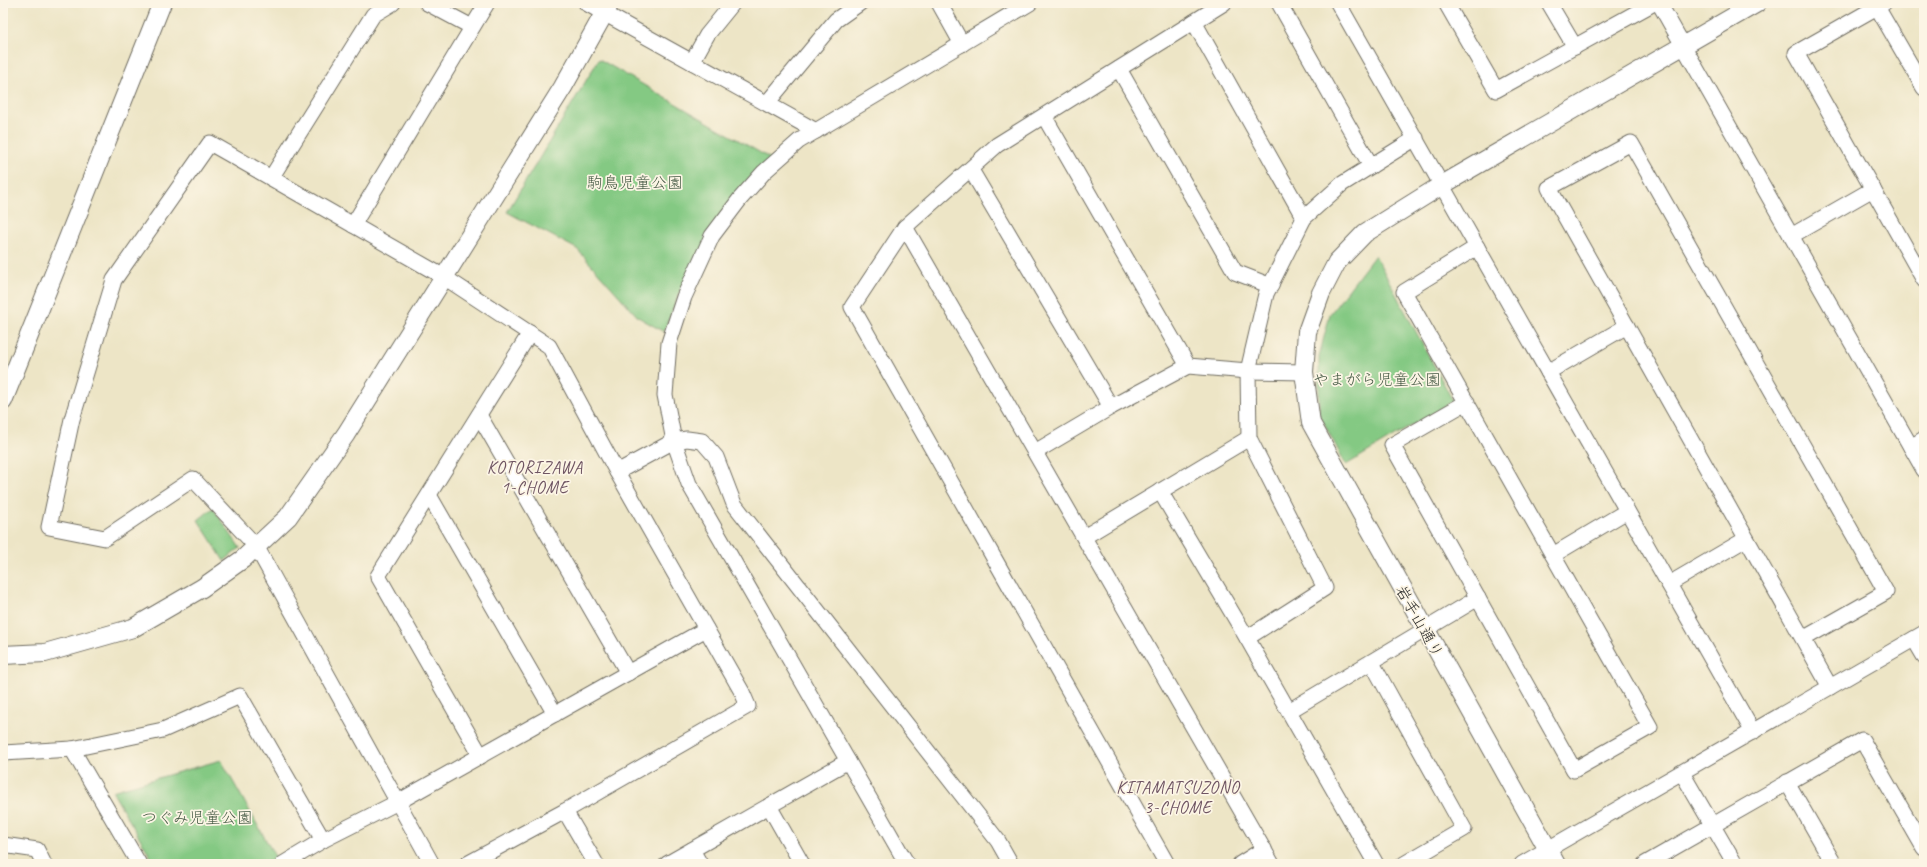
<svg xmlns="http://www.w3.org/2000/svg" width="1927" height="867" viewBox="0 0 1927 867" font-family="Caveat,'Klee One',sans-serif">
<style>
.green{fill:#84c983;stroke:#587a57}
.lines{fill:none;stroke-linecap:round;stroke-linejoin:round}
.minor-casing{stroke:#6f6c61;stroke-width:17}
.tertiary-casing{stroke:#6f6c61;stroke-width:20}
.minor{stroke:#fff;stroke-width:15}
.tertiary{stroke:#fff;stroke-width:18}
.labels{text-anchor:middle;stroke-width:3.5;stroke-linejoin:round;paint-order:stroke}
.park-label{font-size:16px;fill:#465a45;stroke:#fcf5e5}
.street-label{font-size:16px;fill:#2b2b2b;stroke:#fcf5e5}
.neighbourhood-label{font-size:17px;letter-spacing:1px;fill:#6f5563;stroke:#fcf5e5}
</style>
<rect width="100%" height="100%" fill="#fcf5e5"/>
<filter id="ink" filterUnits="userSpaceOnUse"><feTurbulence type="fractalNoise" baseFrequency=".025" numOctaves="2"/><feDisplacementMap in="SourceGraphic" scale="8" xChannelSelector="R" yChannelSelector="G"/><feConvolveMatrix kernelMatrix="1 2 1 2 8 2 1 2 1" color-interpolation-filters="sRGB"/></filter>
<filter id="wash" filterUnits="userSpaceOnUse"><feTurbulence type="fractalNoise" baseFrequency=".012" numOctaves="4" result="noise"/><feDisplacementMap in="SourceGraphic" scale="16" xChannelSelector="R" yChannelSelector="G"/><feGaussianBlur stdDeviation="0.9" result="paint"/><feColorMatrix in="noise" values="0 0 0 0 0 0 0 0 0 0 0 0 0 0 0 0 0 1.4 0 .05"/><feComposite in="paint" operator="in"/></filter>
<g filter="url(#wash)">
<rect width="100%" height="100%" fill="#ede5c6"/>
<!-- green -->
<g class="green">
<polygon points="599,59 771,159 680,291 664,332 638,317 577,249 507,212"/>
<polygon points="1375,255 1453,401 1346,465 1319,414 1319,356 1330,314"/>
<polygon points="213,508 240,548 224,561 198,520"/>
<polygon points="221,760 276,858 265,864 155,864 112,791"/>
</g>
</g>
<g filter="url(#ink)">
<g class="lines">
<!-- minor casing -->
<g class="minor-casing">
<g id="minor">
<polyline points="427,3 472,27"/>
<polyline points="586,3 816,131"/>
<polyline points="939,3 962,44"/>
<polyline points="1224,3 997,145 905,227 1272,864"/>
<polyline points="1279,3 1371,166"/>
<polyline points="1338,3 1753,732"/>
<polyline points="1446,3 1496,90 1654,3"/>
<polyline points="1549,3 1575,47"/>
<polyline points="1659,3 1924,470"/>
<polyline points="1884,3 1796,53 1924,280"/>
<polyline points="1877,7 1924,88"/>
<polyline points="1194,22 1304,218"/>
<polyline points="692,62 707,35 733,3"/>
<polyline points="1119,69 1235,272 1271,286"/>
<polyline points="767,103 836,20 860,3"/>
<polyline points="1044,116 1188,366"/>
<polyline points="971,170 1111,407"/>
<polyline points="271,178 373,15 393,3"/>
<polyline points="353,225 487,3"/>
<polyline points="905,227 852,307 1167,864"/>
<polyline points="1791,236 1873,189"/>
<polyline points="1548,372 1627,326"/>
<polyline points="1467,402 1392,445 1574,770 1650,727 1404,292 1477,247"/>
<polyline points="479,415 628,673"/>
<polyline points="1911,447 1924,439"/>
<polyline points="1035,452 1111,407 1188,366 1248,371 1304,372"/>
<polyline points="617,472 674,441 687,439 702,441 716,457 734,504 998,841 1011,864"/>
<polyline points="1160,491 1247,638 1376,864"/>
<polyline points="429,495 555,714"/>
<polyline points="1084,537 1249,438"/>
<polyline points="1553,555 1627,511"/>
<polyline points="1669,584 1746,539"/>
<polyline points="1247,638 1325,588 1249,438 1248,371 1266,294 1304,218 1342,184 1416,138"/>
<polyline points="1803,639 1886,592 1631,143 1549,188 1830,687"/>
<polyline points="1914,639 1924,656"/>
<polyline points="1372,663 1464,829 1404,864"/>
<polyline points="1289,711 1478,598"/>
<polyline points="72,749 139,864"/>
<polyline points="3,753 72,749 163,730 240,696 323,840 398,802 706,629"/>
<polyline points="481,756 378,576 530,333"/>
<polyline points="1682,773 1735,864"/>
<polyline points="1787,782 1834,864"/>
<polyline points="769,806 802,864"/>
<polyline points="565,811 596,864"/>
<polyline points="3,845 37,850 44,864"/>
<polyline points="692,850 700,864"/>
<polyline points="283,864 323,840"/>
<polyline points="432,864 256,546 193,479 105,538 49,527 72,419 114,280 210,143 444,277 549,346 617,472 742,692 748,706 565,811 467,864"/>
<polyline points="667,864 848,761"/>
<polyline points="907,864 689,484 674,441 665,395 669,343 684,297 712,236 740,199 764,172 799,141 1030,3"/>
<polyline points="1240,864 1264,849"/>
<polyline points="1522,864 1924,633"/>
<polyline points="1645,864 1862,740 1924,848"/>
</g>
</g>
<!-- tertiary casing -->
<g class="tertiary-casing">
<g id="tertiary">
<polyline points="3,401 162,3"/>
<polyline points="3,655 45,653 133,628 202,588 243,559 288,517 346,434 563,87 610,3"/>
<polyline points="1556,864 1311,423 1304,372 1307,332 1321,293 1337,262 1365,233 1442,185 1757,3"/>
</g>
</g>
<!-- minor -->
<use href="#minor" class="minor"/>
<!-- tertiary -->
<use href="#tertiary" class="tertiary"/>
</g>
</g>
<g class="labels">
<!-- park labels -->
<g class="park-label">
<text x="635" y="188">駒鳥児童公園</text>
<text x="1377" y="385">やまがら児童公園</text>
<text x="197" y="823">つぐみ児童公園</text>
</g>
<!-- street labels -->
<g class="street-label">
<text transform="translate(1420 621) rotate(61)" y="6">岩手山通り</text>
</g>
<!-- neighbourhood labels -->
<g class="neighbourhood-label">
<text x="535" y="473">KOTORIZAWA<tspan x="535" dy="20">1-CHOME</tspan></text>
<text x="1178" y="793">KITAMATSUZONO<tspan x="1178" dy="20">3-CHOME</tspan></text>
</g>
</g>
<!-- margin -->
<rect width="1927" height="867" fill="none" stroke="#fcf5e5" stroke-width="16"/>
</svg>
